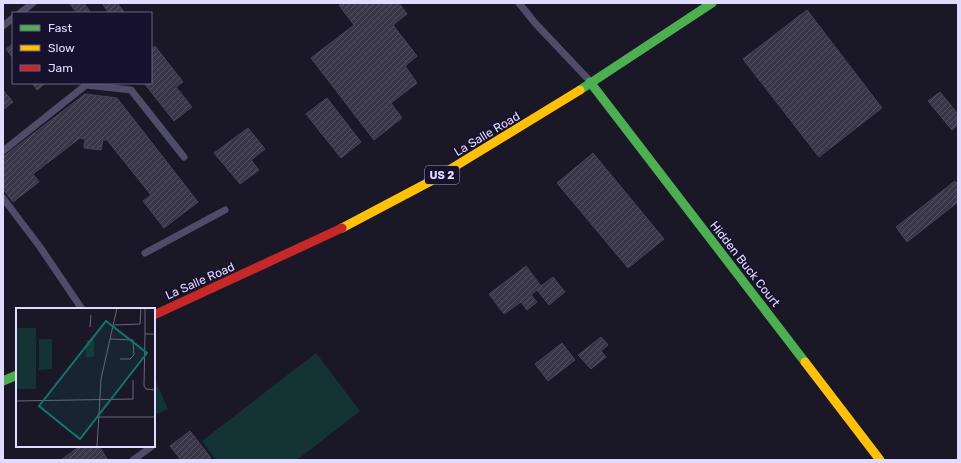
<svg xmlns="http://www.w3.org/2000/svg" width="961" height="463" viewBox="0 0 961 463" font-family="Rubik,sans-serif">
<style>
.pitch{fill:#143335}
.building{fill:url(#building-hatch);stroke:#474259}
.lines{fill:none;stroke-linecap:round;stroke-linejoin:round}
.lane{stroke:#4e4c67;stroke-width:7}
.fast{stroke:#4caf50;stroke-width:9}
.slow{stroke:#ffc107;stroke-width:9}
.jam{stroke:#c62828;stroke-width:9}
.labels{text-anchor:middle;stroke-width:3.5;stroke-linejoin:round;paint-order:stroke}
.shield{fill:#16112d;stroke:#a49fc0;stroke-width:1}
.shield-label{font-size:11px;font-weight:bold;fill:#e1dcff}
.street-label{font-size:12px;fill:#e1dcff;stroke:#16112d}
.inset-road{fill:none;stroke:#6a667d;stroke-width:1}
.view{fill:#0f766e;fill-opacity:0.15;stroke:#0f766e;stroke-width:2}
.inset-edge{fill:none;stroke:#e1dcff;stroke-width:2}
</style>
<defs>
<pattern id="building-hatch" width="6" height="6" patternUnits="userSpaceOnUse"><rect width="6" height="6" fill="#393648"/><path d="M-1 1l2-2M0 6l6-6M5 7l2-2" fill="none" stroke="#555263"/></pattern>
</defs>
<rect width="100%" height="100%" fill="#1a1727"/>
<!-- pitch -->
<g class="pitch">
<polygon points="316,353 360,411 297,460 216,460 202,441"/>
<polygon points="154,377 168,409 154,415"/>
</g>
<!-- building -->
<g class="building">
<polygon points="69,3 84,3 91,13 77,13"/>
<polygon points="102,3 117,3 125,13 109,13"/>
<polygon points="342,3 399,3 407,14 393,25 417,56 405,66 417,83 391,103 402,118 374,140 311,58 354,25 339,5"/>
<polygon points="807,10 882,108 819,157 743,59"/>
<polygon points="13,44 13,58 6,49"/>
<polygon points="155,46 183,82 176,87 192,107 174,121 144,83 151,83 151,49"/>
<polygon points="32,83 46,83 37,90"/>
<polygon points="3,90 13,102 4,109 3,108"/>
<polygon points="940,92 958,114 958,125 952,130 928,101"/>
<polygon points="85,94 117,98 198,202 164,228 143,201 151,195 107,140 103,140 101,150 84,148 85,139 80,138 33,174 39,182 13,202 3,189 3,157"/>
<polygon points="327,98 361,142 341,158 306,114"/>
<polygon points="248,128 265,149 251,160 259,170 240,184 214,153"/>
<polygon points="593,153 664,239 628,268 557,183"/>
<polygon points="955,181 958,184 958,202 907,242 896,227"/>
<polygon points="526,266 541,286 553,277 565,292 549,305 537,290 531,295 537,302 527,310 521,302 504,314 489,294"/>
<polygon points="601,337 608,345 601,351 606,357 591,369 578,355"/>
<polygon points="562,343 575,360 548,381 535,364"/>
<polygon points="190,431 211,458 208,460 181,460 170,446"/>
<polygon points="80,446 89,446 90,448 99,446 108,460 61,460"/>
</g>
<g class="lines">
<!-- lane -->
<g class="lane">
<polyline points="519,3 535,23 589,80"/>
<polyline points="20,13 33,3"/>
<polyline points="3,26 13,18"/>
<polyline points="3,151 86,85 131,90 184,157"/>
<polyline points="3,198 40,247 82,309"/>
<polyline points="145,253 225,210"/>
<polyline points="133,460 151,447"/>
</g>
<!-- fast -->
<g class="fast">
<polyline points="590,82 805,362"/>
<polyline points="580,90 712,3"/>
<polyline points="3,381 17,375"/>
</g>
<!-- slow -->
<g class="slow">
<polyline points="342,228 431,181 580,90"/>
<polyline points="805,362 880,460"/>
</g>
<!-- jam -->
<polyline class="jam" points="154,315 342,228"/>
</g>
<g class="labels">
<!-- shield labels -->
<rect class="shield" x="425" y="166" width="34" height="18" rx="3"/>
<g class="shield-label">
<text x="442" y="179">US 2</text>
</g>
<!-- street labels -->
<g class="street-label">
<text transform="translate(487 134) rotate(-31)" y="4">La Salle Road</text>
<text transform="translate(745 264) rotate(52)" y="4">Hidden Buck Court</text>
<text transform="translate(200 281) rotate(-24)" y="4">La Salle Road</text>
</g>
</g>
<!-- overview -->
<g transform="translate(16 308)">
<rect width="139" height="139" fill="#1a1727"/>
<path d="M0,20H20V81H0Z" fill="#143335"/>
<path d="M23,31H36V61L23,62ZM70,32H78V49H70Z" fill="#143335"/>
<path class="inset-road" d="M98,17L124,16L125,0M74,19L75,7M129,26V0M139,26H129L128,78L130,81L139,82M94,31L117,32L118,47L114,51H104M0,93L117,91V72M83,109H139M81,139L85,71L101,0"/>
<path class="view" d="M90,13L131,45L64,131L23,98Z"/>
<rect width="139" height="139" class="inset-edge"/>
</g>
<!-- border -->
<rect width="961" height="463" fill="none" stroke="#e1dcff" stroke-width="8"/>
<!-- legend -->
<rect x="12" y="12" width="140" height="72" fill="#16112d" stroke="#676281"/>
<rect x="20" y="25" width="20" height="6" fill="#4caf50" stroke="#676281"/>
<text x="48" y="32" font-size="12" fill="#e1dcff">Fast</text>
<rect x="20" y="45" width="20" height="6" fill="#ffc107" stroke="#676281"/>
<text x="48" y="52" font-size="12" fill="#e1dcff">Slow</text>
<rect x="20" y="65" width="20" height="6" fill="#c62828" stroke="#676281"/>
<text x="48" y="72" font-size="12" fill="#e1dcff">Jam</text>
</svg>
